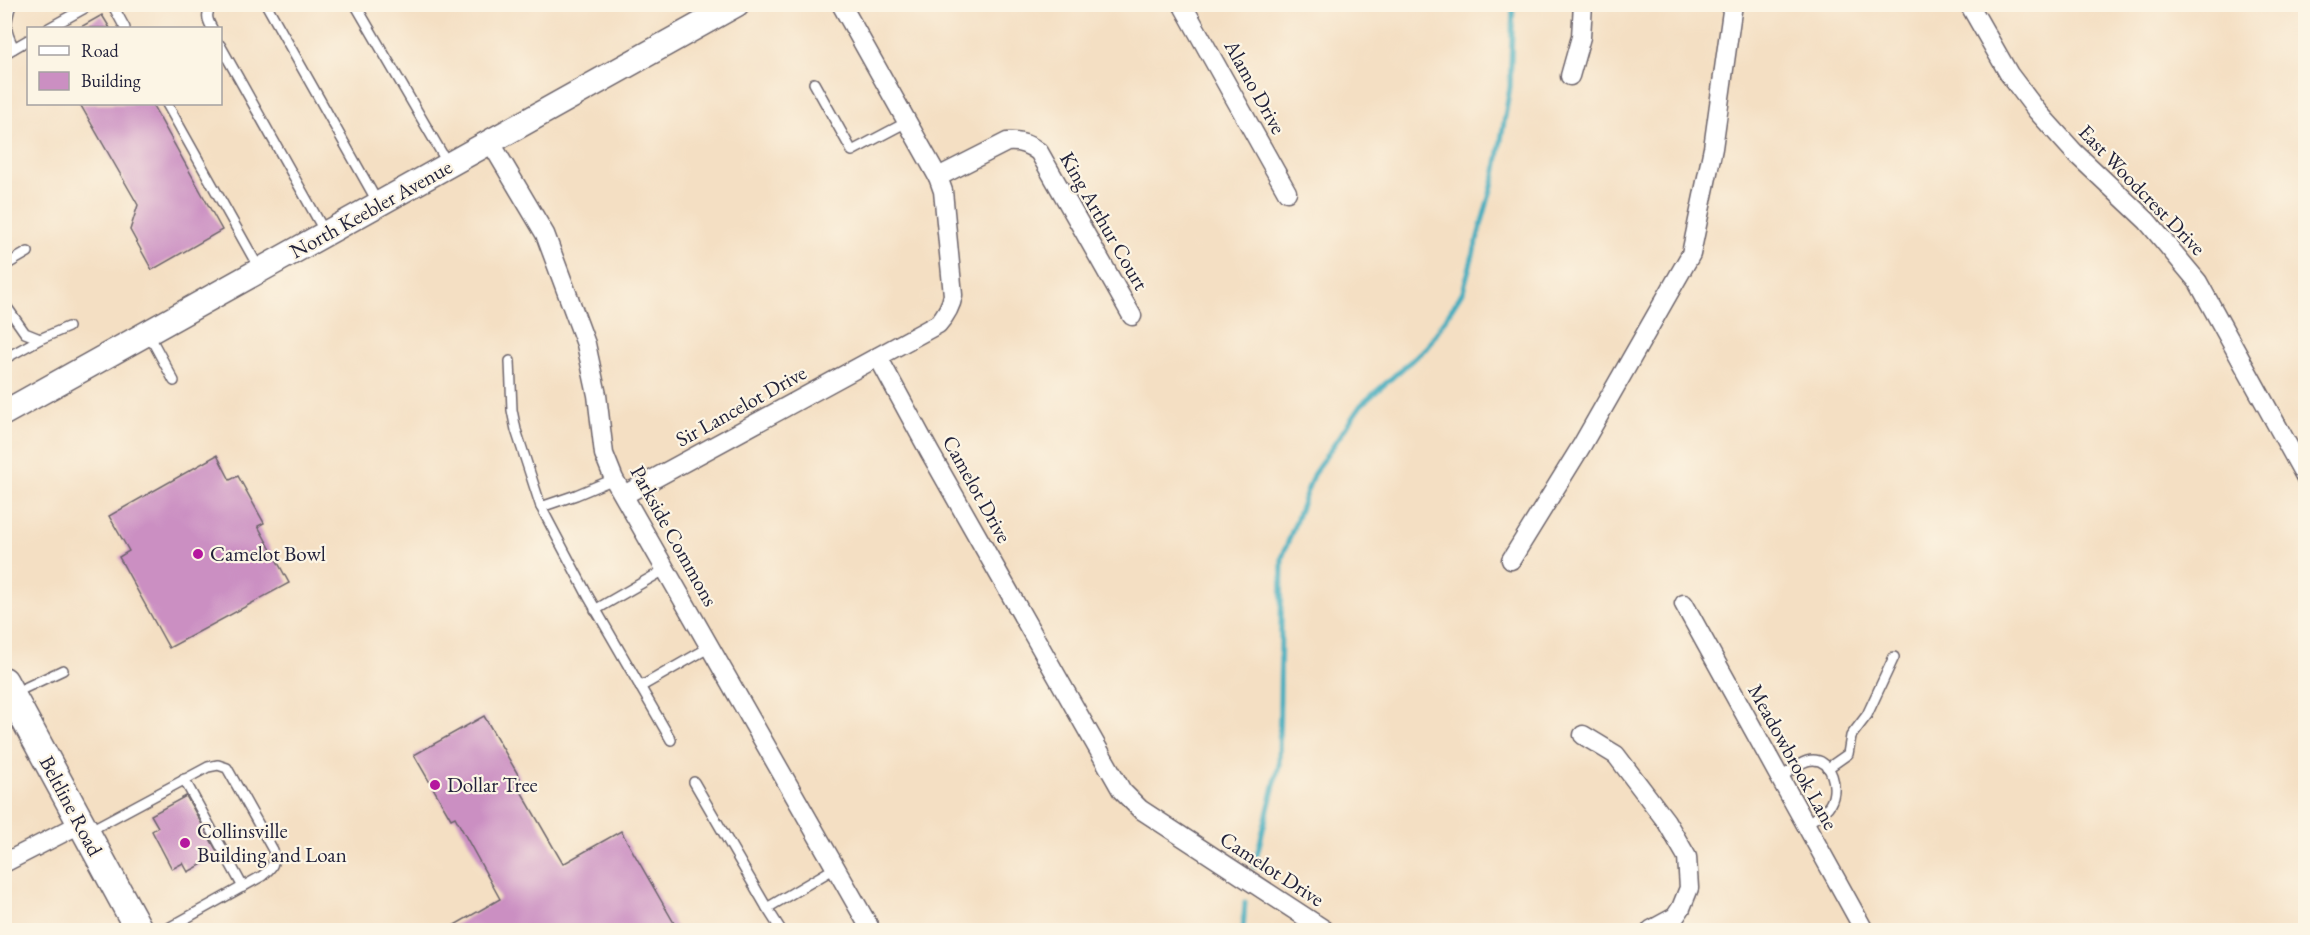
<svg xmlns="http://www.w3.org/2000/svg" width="2310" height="935" viewBox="0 0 2310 935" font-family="'EB Garamond',serif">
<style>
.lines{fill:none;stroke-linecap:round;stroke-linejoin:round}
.stream{stroke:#40acbe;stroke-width:5}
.building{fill:#cb8fc2}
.service-casing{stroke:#6c646b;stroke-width:12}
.minor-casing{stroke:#6c646b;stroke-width:21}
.tertiary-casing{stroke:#6c646b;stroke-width:27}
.secondary-casing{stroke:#6c646b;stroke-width:30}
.service{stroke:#fff;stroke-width:9}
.minor{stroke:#fff;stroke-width:18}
.tertiary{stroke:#fff;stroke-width:24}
.secondary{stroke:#fff;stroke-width:27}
.poi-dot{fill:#b5179e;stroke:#fcf5e5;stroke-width:2}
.labels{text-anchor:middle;stroke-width:4.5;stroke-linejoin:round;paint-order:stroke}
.street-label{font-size:21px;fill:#22223b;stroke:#fcf5e5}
.poi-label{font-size:21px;fill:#22223b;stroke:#fcf5e5;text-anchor:start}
</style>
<rect width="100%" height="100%" fill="#fcf5e5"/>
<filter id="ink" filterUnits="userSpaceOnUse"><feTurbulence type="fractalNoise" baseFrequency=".0167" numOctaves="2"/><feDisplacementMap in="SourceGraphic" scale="12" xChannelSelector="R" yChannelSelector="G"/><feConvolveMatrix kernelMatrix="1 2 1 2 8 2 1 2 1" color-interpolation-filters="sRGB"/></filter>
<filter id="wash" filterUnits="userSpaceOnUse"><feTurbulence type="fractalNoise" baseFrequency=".008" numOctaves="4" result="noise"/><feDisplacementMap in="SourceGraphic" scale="24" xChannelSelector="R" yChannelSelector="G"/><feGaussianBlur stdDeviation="1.35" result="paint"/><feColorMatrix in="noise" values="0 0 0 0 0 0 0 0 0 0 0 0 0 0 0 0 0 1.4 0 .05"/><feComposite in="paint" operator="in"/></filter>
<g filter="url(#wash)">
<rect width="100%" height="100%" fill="#f4dfc3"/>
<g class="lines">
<!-- stream -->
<g class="stream">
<polyline points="1254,867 1279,765 1282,558 1313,475 1361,405 1428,346 1463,291 1495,175 1510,87 1513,4"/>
<polyline points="1243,930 1245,902"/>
</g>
</g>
<g id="blocks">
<!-- building -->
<g class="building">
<polygon points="102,15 110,28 79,28"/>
<polygon points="80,104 152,104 222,230 152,270 130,230 138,205"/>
<polygon points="217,455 230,480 238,476 264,523 258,526 289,583 169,648 119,557 129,551 109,516"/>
<polygon points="484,716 520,778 515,781 563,864 621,831 678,930 453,930 451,927 500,899 455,817 451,819 414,755"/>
<polygon points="186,796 219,855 188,872 183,863 172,869 152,831 158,827 151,815"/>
</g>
</g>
</g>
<g filter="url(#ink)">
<use href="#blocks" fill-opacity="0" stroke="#6c646b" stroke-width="1.5"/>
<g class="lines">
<!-- service casing -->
<g class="service-casing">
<g id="service">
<path d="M11,4C5,25 4,29 14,48"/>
<polyline points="112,4 125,28"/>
<polyline points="266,4 378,203"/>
<polyline points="355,4 448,164"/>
<polyline points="49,28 92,4"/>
<path d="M212,28C206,18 206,13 213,4"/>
<polyline points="220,45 326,234"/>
<polyline points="4,54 28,40"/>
<polyline points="814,83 852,151 907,122"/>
<polyline points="167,104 260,270"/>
<polyline points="4,266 28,252"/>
<polyline points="4,303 25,333 40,339"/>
<polyline points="148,333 174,381"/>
<polyline points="4,359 40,339 68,327"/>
<polyline points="510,361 512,410 516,430 541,507"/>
<polyline points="614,479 576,495 541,507 588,596 671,740"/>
<polyline points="595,610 666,569"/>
<polyline points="640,687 710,647"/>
<polyline points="12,694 63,670"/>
<polyline points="1828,768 1848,754 1851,736 1867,715 1894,657"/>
<polyline points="184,779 243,887"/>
<path d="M1779,779C1788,773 1797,764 1807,761C1833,754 1841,792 1828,807C1822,814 1812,820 1805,825"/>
<polyline points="694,782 767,908 835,868"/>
<path d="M87,832L208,767L218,765L227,768L273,850C276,863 272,868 262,876L165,930"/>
<polyline points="767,908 781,930"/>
</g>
</g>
<!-- minor casing -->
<g class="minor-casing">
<g id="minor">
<polyline points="1182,4 1287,192"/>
<polyline points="1969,4 2009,74 2037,111 2074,152 2147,221 2198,282 2306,478"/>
<polyline points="1570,76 1581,37 1583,4"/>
<polyline points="491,143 545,234 586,344 597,395 604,454 614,479 871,930"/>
<path d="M938,177L1007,142C1020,141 1029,144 1039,152L1132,316"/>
<polyline points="878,357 929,451 1122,791 1140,809 1325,930"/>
<path d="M624,495L938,324C946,315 951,307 953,295L943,191L938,177L841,4"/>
<polyline points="1511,560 1582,445 1691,254 1713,148 1733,4"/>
<polyline points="1684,604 1864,930"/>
<polyline points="1583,735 1616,755 1666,821 1687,857 1689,888 1681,908 1675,917 1651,930"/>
<polyline points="4,863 80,824"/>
</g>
</g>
<!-- tertiary casing -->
<g class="tertiary-casing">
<polyline id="tertiary" points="4,413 737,4"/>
</g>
<!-- secondary casing -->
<g class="secondary-casing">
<polyline id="secondary" points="4,681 139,930"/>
</g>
<!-- service -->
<use href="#service" class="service"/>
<!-- minor -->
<use href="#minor" class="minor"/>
<!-- tertiary -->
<use href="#tertiary" class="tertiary"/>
<!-- secondary -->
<use href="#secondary" class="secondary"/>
</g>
</g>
<!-- markers -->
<g class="poi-dot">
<circle cx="198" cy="554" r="6"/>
<circle cx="435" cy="785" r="6"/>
<circle cx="185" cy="843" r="6"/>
</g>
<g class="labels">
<!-- street labels -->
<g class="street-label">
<text transform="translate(1255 87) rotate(61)" y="7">Alamo Drive</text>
<text transform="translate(2142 190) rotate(46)" y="7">East Woodcrest Drive</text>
<text transform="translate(371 209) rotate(-29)" y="7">North Keebler Avenue</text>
<text transform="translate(1104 221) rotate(60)" y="7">King Arthur Court</text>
<text transform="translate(741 406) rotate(-29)" y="7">Sir Lancelot Drive</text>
<text transform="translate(977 489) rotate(61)" y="7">Camelot Drive</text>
<text transform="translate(674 536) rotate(61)" y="7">Parkside Commons</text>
<text transform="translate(1793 757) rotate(61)" y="7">Meadowbrook Lane</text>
<text transform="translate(71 806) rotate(62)" y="7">Beltline Road</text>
<text transform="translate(1272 869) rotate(33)" y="7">Camelot Drive</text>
</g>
<!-- poi labels -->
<g class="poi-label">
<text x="210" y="561">Camelot Bowl</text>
<text x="447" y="792">Dollar Tree</text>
<text x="197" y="838">Collinsville<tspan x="197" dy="24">Building and Loan</tspan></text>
</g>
</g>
<!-- margin -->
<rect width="2310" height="935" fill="none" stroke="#fcf5e5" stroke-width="24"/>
<!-- legend -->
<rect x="27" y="27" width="195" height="78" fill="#fcf5e5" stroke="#a5a1a1" stroke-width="1.5"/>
<rect x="39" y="46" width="30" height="9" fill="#ffffff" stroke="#a5a1a1" stroke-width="1.5"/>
<text x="81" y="57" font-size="18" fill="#22223b">Road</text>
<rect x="39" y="72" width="30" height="18" fill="#cb8fc2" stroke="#a5a1a1" stroke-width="1.5"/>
<text x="81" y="87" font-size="18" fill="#22223b">Building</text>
</svg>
